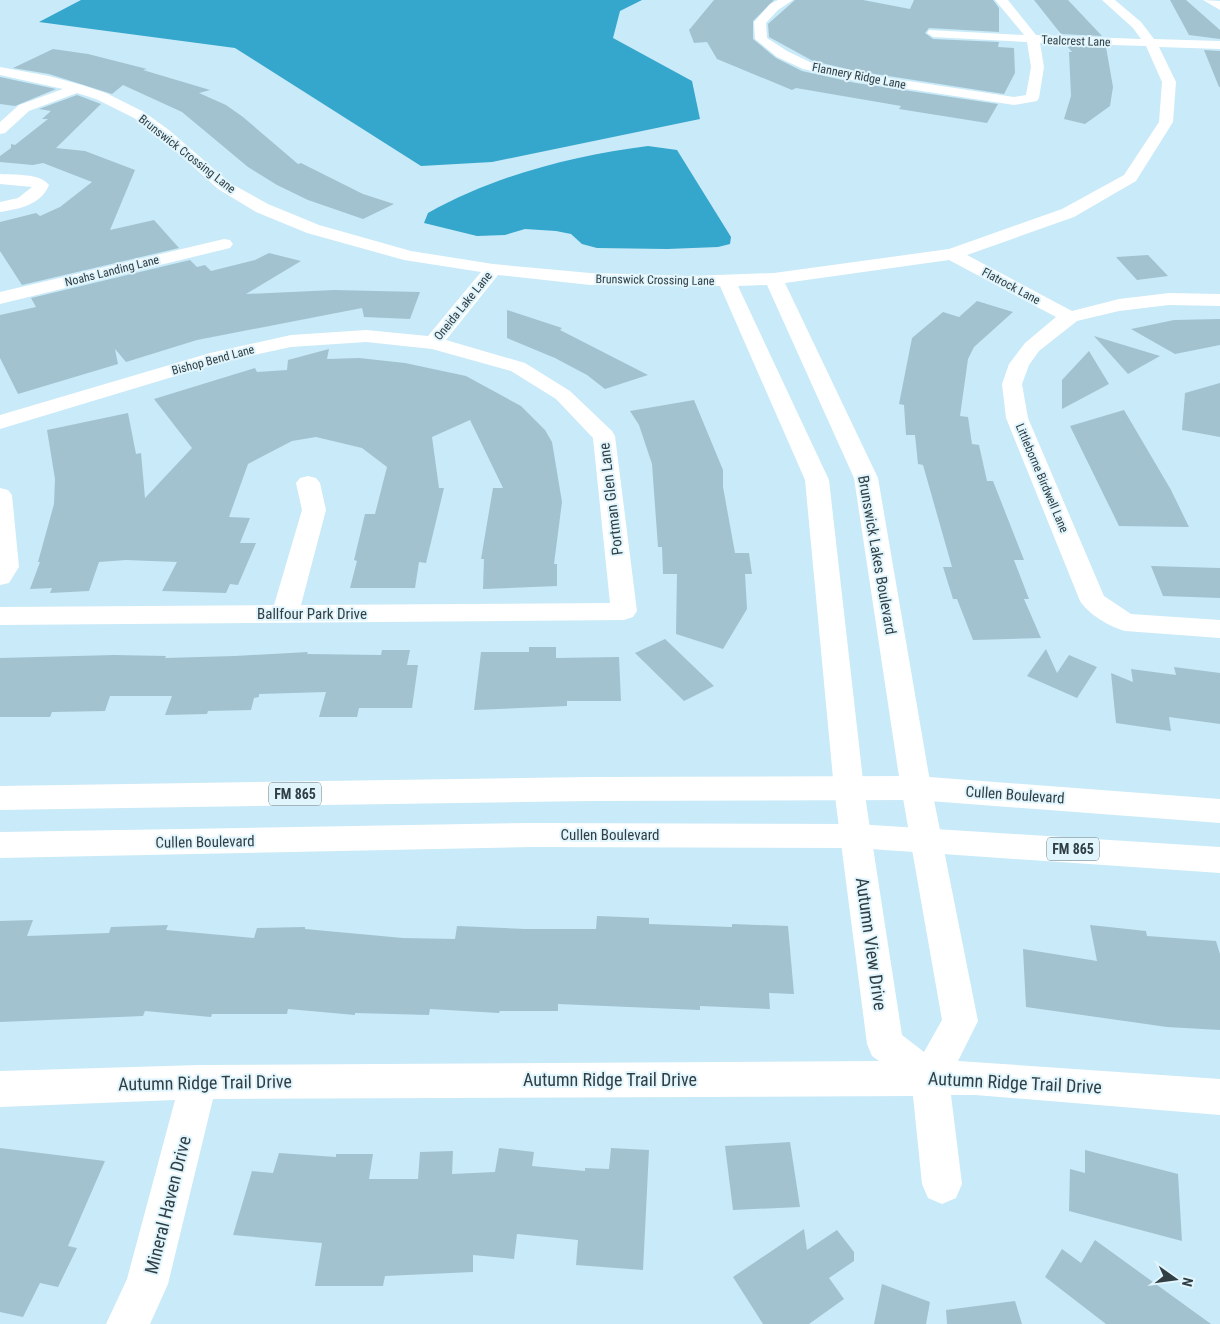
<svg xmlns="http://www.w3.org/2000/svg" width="1220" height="1324" viewBox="0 0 1220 1324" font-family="'Roboto Condensed',sans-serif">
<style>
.water{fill:#35a6cc}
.building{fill:#a2c2d0}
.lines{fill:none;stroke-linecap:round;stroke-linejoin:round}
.minor{fill:#fff;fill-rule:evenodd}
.primary{fill:#fff;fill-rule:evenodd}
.labels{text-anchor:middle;stroke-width:4;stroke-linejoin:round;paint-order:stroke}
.far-street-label{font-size:12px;fill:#313f44;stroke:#e1f5fd}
.shield{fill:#e1f5fd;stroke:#66767c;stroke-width:1}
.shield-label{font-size:14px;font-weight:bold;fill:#313f44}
.street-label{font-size:15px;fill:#313f44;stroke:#e1f5fd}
.near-street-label{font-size:18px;fill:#313f44;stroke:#e1f5fd}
</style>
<rect width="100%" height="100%" fill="#c9eaf8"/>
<!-- water -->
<g class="water">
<polygon points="81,0 642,0 620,11 613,38 692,81 700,119 492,162 421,166 235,48 39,22"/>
<path d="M648,146L677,150L731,237L730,244L718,247L667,249L597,248L582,244L571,234L556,231L525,229L505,235L477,236L424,223L428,213C496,175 572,156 648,146Z"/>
</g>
<!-- building -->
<g class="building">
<polygon points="714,0 774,0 753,21 753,39 776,58 802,71 856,83 998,104 987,123 899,109 901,106 796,88 792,90 717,59 707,42 694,43 689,30"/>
<polygon points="795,0 863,0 910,9 914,0 993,0 999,8 999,32 929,28 925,33 933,39 999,42 998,47 1014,48 1015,73 1004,94 856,71 813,61 769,37 768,24"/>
<polygon points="1034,0 1068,0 1102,36 1061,34"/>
<polygon points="1170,0 1186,0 1220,30 1220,39 1189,35"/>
<polygon points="1067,46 1106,47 1113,87 1110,106 1085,124 1064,119 1071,96 1069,52 1072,52"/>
<polygon points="53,49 88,54 147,69 143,70 210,90 199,93 226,105 243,117 298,164 301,163 363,194 394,204 363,219 308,200 277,185 248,167 182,112 123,85 112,94 49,74 13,68"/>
<polygon points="1204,50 1220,51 1220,87 1219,87"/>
<polygon points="0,77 56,89 15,106 0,104"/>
<polygon points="77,95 101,104 56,148 85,151 135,170 110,230 154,220 179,248 22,285 0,251 0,222 36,213 40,216 60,207 92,182 43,163 33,165 0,162 0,156 11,148 11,144 15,145 48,119 42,119 51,111 39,109"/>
<polygon points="269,253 301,261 246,294 334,290 420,292 410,319 364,317 362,308 197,340 126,362 115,349 118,364 18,394 0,358 0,315 36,307 31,298 190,260 197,267 205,265 211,271 255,260"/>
<polygon points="1148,255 1168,276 1137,280 1116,257"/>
<polygon points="977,301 1013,312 974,347 968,359 960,416 968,417 972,444 979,445 987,481 993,481 1024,560 1014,560 1029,599 1024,599 1041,638 973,640 957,599 953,599 943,567 952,567 923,465 918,464 915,435 906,435 904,405 899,404 912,338 943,312 959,317"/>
<polygon points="507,310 562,328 560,330 648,375 605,389 587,375 555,358 507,338"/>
<polygon points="1220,319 1220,345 1175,354 1131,329 1174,320"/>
<polygon points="1094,336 1160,356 1128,374"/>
<polygon points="329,349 327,359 359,358 405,363 466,376 521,406 545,430 552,442 562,502 554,564 557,564 557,586 483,589 484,559 481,559 493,488 503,488 470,420 432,437 439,488 444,488 426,563 419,562 415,588 350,588 357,561 354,560 365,514 375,514 387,467 362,448 316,437 292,441 248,464 229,517 250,518 240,543 256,543 238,585 230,584 226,593 162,591 177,562 126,560 99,562 89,591 50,593 52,588 30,589 40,562 38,562 54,504 55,479 47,430 128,413 136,454 141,453 145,498 192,448 154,399 255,368 257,372 287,370 288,360"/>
<polygon points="1089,351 1109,384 1062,409 1062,380"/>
<polygon points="1220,383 1220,437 1182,430 1185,393"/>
<polygon points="694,400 723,470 723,487 735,553 749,553 752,574 745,574 747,609 723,649 676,634 677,574 663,574 662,547 658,547 652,464 639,425 630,411"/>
<polygon points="1124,410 1171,490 1189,527 1119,526 1070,426"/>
<polygon points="1151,566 1220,568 1220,598 1163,596"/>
<polygon points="665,639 714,686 684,701 635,653"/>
<polygon points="529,647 556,647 556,658 619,657 621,701 567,701 567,706 474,710 481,652 529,652"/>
<polygon points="1046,649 1057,673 1069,655 1097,667 1077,698 1027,676"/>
<polygon points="382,650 410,650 407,665 418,665 412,708 359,708 357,717 319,717 326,692 259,694 259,697 254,698 251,710 208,711 207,714 165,715 172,696 110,696 105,711 52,712 50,717 0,717 0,658 114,655 166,656 165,658 235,656 308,652 307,654 381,655"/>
<polygon points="1174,667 1220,673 1220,724 1169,717 1171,731 1116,723 1111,673 1133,682 1131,669 1176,675"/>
<polygon points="597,916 649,918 649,924 732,927 732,924 788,926 794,994 769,993 770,1009 700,1006 700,1010 558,1004 558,1011 500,1011 499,1013 430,1009 429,1015 355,1013 355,1015 288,1009 287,1014 212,1014 211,1017 145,1011 143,1016 0,1022 0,921 33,920 27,936 109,933 111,927 168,925 166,930 254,938 257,928 305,927 305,929 403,938 455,939 457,926 525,929 596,929"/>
<polygon points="1090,925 1146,931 1147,936 1216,941 1220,954 1220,1030 1167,1027 1026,1007 1023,949 1097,961"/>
<polygon points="790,1142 800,1207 733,1210 725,1146"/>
<polygon points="0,1148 105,1161 68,1246 77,1248 58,1287 40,1283 23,1317 0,1312"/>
<polygon points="499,1148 534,1152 532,1166 585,1171 585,1168 609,1169 611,1148 649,1150 643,1270 576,1265 578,1240 517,1234 514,1259 473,1255 473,1272 385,1276 383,1286 315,1286 322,1243 233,1235 252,1171 273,1173 279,1153 336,1157 336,1154 373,1154 369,1179 418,1179 420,1152 453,1151 452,1174 495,1172"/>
<polygon points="1085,1150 1178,1174 1182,1241 1069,1211 1070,1169 1085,1173"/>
<polygon points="804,1229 807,1250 837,1230 854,1252 854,1261 829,1278 844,1299 809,1324 763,1324 733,1277"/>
<polygon points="1095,1240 1211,1324 1106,1324 1045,1277 1062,1249 1081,1263"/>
<polygon points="882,1284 930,1302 926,1324 874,1324"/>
<polygon points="1015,1301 1022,1324 947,1324 946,1310"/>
</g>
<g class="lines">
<!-- minor -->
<g class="minor">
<path d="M778,0H793L778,10L766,23L767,38L787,51L812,63L856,73L1014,97L1026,95L1031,67L1027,42L933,37L927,33L929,30L1024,35L995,0H1008L1036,35L1141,39L1133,28L1102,0H1115L1141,22L1154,39L1220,41V49L1159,47L1176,82L1173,122L1136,181L1074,217L967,255L1072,311L1119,299L1169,293L1220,294V306L1169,305L1119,311L1077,321L1039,351L1029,365L1022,384L1028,418L1104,596L1131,614L1220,620V638L1125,631C1110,627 1088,614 1080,601L1006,418L1002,384L1009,364L1025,343L1056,317L949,260L785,283L878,478L928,770L978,1021L958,1061L1220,1079V1115L975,1095H951L962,1184L956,1198L942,1204L928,1198L922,1184L913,1096L213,1099L168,1284L150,1324H106L127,1279L175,1100L0,1107V1071L199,1065L879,1061L872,1056L867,1044L834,789L805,480L720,286L590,285L498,275L446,340L525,363L570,391L612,431L615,436L637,611L633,617L624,620L0,625V607L274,605L302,510L296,483L300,478L308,476L316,478L320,483L326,510L301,605L610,603L593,438L556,399L511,371L432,349L366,342L291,347L222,362L0,429V415L210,353L291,335L366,330L428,336L481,272L404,260L307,233L256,212L218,189L159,136L134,118L96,99L77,93L29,111L5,133L0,134V122L19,105L63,89L0,75V67L49,76L82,85L106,93L144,112L169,130L230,183L268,204L319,225L411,251L493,264L590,273L690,276L774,273L949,249L1062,209L1124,175L1159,122L1162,82L1146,46L1040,43L1044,67L1039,98L1037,101L1014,105L856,81L803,69L777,57L755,39L754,22L770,4ZM767,285L854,478L898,770L942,1020L924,1052L902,1035L864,789L829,480L738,286Z"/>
<polygon points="1203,0 1220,1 1220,10"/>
<path d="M0,174C14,175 40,173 49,185C41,205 19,209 0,212V202L18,198L32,187L0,184Z"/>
<polygon points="224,239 230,240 233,244 230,248 0,304 0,292"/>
<polygon points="0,488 8,490 12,495 19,567 9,583 0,585"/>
</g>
<!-- primary -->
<g class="primary">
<polygon points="916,776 1220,799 1220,823 916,800 589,801 0,810 0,786 589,777"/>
<polygon points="530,823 856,824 1220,847 1220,873 856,848 530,847 0,858 0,832"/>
</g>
</g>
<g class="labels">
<!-- far-street labels -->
<g class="far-street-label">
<text transform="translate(1076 41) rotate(2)" y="4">Tealcrest Lane</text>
<text transform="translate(859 76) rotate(11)" y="4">Flannery Ridge Lane</text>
<text transform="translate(187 154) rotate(38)" y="4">Brunswick Crossing Lane</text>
<text transform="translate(112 271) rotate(-14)" y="4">Noahs Landing Lane</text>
<text transform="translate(655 280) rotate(1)" y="4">Brunswick Crossing Lane</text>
<text transform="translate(1011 286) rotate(28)" y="4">Flatrock Lane</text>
<text transform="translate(463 306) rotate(-51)" y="4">Oneida Lake Lane</text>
<text transform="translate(213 360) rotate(-15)" y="4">Bishop Bend Lane</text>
<text transform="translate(1042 478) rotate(67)" y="4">Littleborne Birdwell Lane</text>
</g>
<!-- shield labels -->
<g class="shield">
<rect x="269" y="782.5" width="52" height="23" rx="4"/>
<rect x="1047" y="837.5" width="52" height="23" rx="4"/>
</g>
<g class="shield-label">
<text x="295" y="799">FM 865</text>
<text x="1073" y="854">FM 865</text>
</g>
<!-- street labels -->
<g class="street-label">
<text transform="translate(611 499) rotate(-97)" y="5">Portman Glen Lane</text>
<text transform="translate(877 555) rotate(80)" y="5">Brunswick Lakes Boulevard</text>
<text x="312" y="619">Ballfour Park Drive</text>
<text transform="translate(1015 795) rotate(4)" y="5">Cullen Boulevard</text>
<text x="610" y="840">Cullen Boulevard</text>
<text transform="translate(205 842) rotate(-1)" y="5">Cullen Boulevard</text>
</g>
<!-- near-street labels -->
<g class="near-street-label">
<text transform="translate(871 944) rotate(82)" y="6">Autumn View Drive</text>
<text x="610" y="1086">Autumn Ridge Trail Drive</text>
<text transform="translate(205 1083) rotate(-1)" y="6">Autumn Ridge Trail Drive</text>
<text transform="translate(1015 1083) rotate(3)" y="6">Autumn Ridge Trail Drive</text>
<text transform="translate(168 1205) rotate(-76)" y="6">Mineral Haven Drive</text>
</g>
</g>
<!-- north arrow -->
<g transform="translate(1175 1279) rotate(104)" stroke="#e1f5fd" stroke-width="4" paint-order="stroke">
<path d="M0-4L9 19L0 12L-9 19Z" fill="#313f44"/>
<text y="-8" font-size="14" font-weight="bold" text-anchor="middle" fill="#313f44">N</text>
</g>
</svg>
